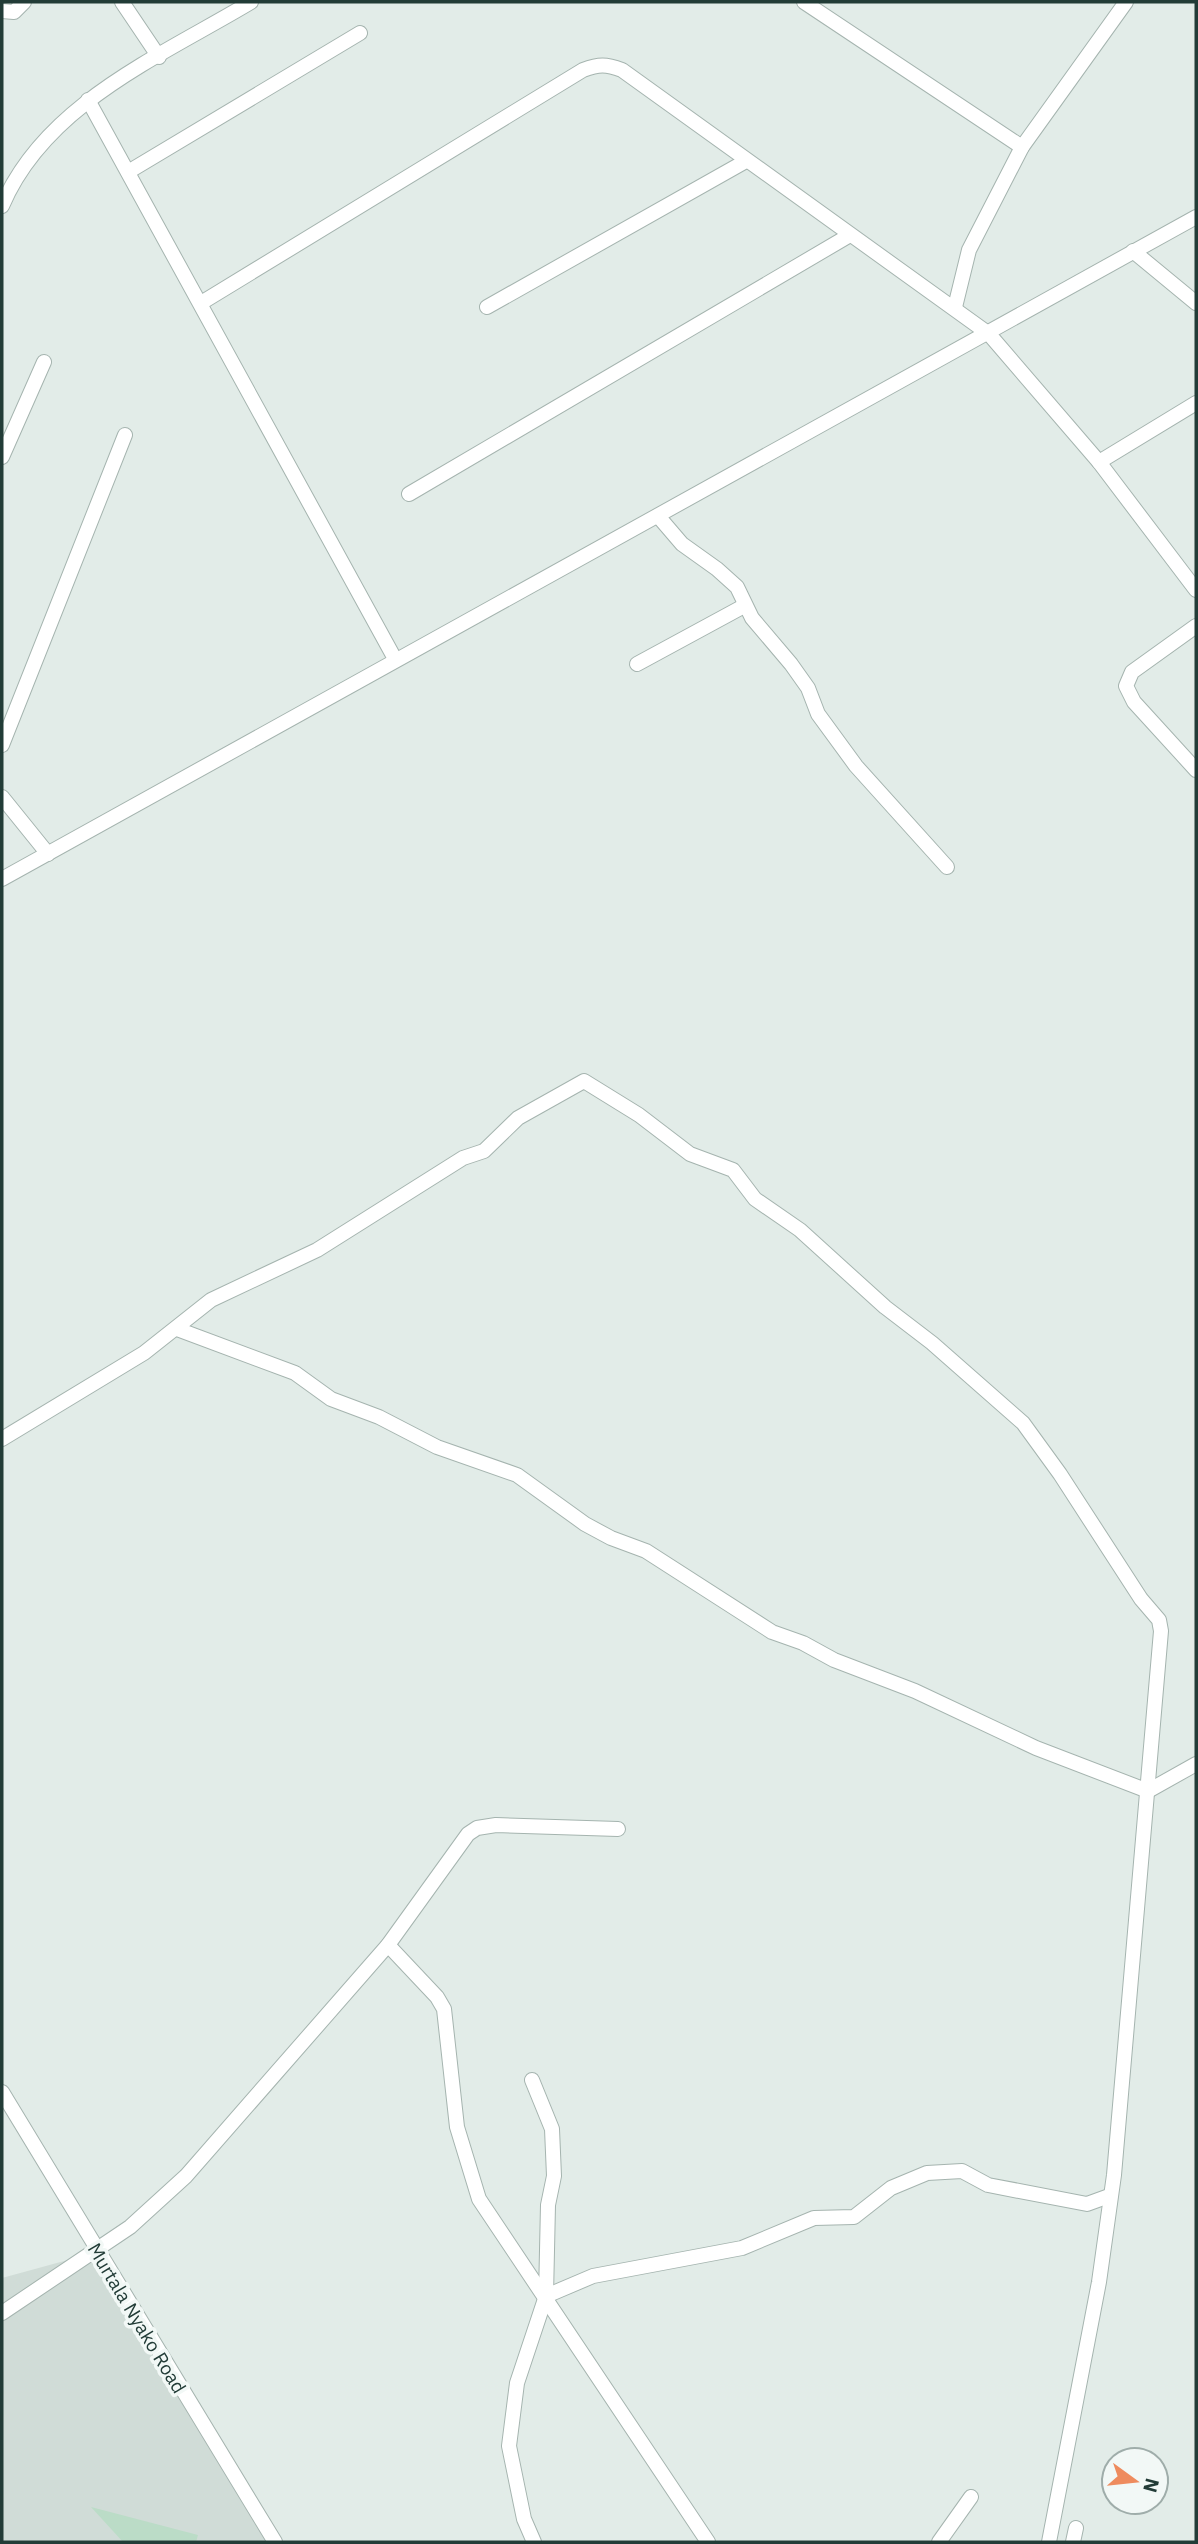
<svg xmlns="http://www.w3.org/2000/svg" width="1198" height="2544" viewBox="0 0 1198 2544" font-family="'IBM Plex Sans',sans-serif">
<style>
.built{fill:#d0dcd7}
.green{fill:#bbdcc7}
.lines{fill:none;stroke-linecap:round;stroke-linejoin:round}
.minor-casing{stroke:#a5b4af;stroke-width:16}
.minor{stroke:#fff;stroke-width:14}
.labels{text-anchor:middle;stroke-width:7;stroke-linejoin:round;paint-order:stroke}
.street-label{font-size:19px;fill:#223c37;stroke:#f2f8f6}
</style>
<rect width="100%" height="100%" fill="#e2ece8"/>
<!-- built -->
<polygon class="built" points="97,2252 275,2542 2,2542 2,2278"/>
<!-- green -->
<polygon class="green" points="91,2507 198,2535 196,2542 123,2542"/>
<g class="lines">
<!-- minor casing -->
<g class="minor-casing">
<g id="minor">
<polyline points="122,2 159,57"/>
<polyline points="804,2 1022,147"/>
<polyline points="2,11 14,12 24,2"/>
<polyline points="88,100 395,659"/>
<polyline points="128,172 360,33"/>
<path d="M2,206C45,104 161,56 251,2"/>
<polyline points="1133,251 1196,303"/>
<path d="M201,303L583,70C599,64 606,64 622,70L989,334L1099,462L1196,590"/>
<polyline points="487,307 746,161"/>
<polyline points="955,307 969,250 1022,147 1126,2"/>
<polyline points="2,457 44,362"/>
<polyline points="1099,462 1196,403"/>
<polyline points="409,494 850,235"/>
<polyline points="658,516 682,544 717,569 737,587 752,618 791,664 808,688 818,714 856,766 947,867"/>
<polyline points="1196,626 1132,672 1126,686 1134,702 1196,770"/>
<polyline points="637,664 744,606"/>
<polyline points="2,745 125,435"/>
<polyline points="2,797 48,854"/>
<polyline points="2,879 1196,217"/>
<polyline points="177,1329 295,1373 331,1399 379,1417 437,1447 517,1475 585,1524 611,1538 646,1551 772,1632 803,1643 834,1660 915,1691 1036,1748 1148,1791 1196,1764"/>
<polyline points="2,1439 144,1353 211,1300 317,1250 463,1158 484,1151 518,1118 584,1081 639,1115 690,1154 733,1170 755,1199 800,1230 885,1307 932,1343 1023,1423 1060,1474 1141,1599 1159,1620 1161,1631 1114,2175 1099,2282 1049,2542"/>
<polyline points="388,1945 437,1997 444,2009 457,2127 479,2199 708,2542"/>
<polyline points="532,2080 552,2129 554,2176 548,2205 546,2296"/>
<polyline points="2,2092 275,2542"/>
<polyline points="2,2313 130,2227 186,2176 388,1945 468,1834 477,1828 496,1825 618,1829"/>
<polyline points="534,2542 524,2519 509,2446 517,2383 546,2296 593,2276 742,2248 814,2218 854,2217 891,2188 927,2173 962,2171 988,2185 1087,2204 1109,2196"/>
<polyline points="939,2542 971,2497"/>
<polyline points="1073,2542 1076,2528"/>
</g>
</g>
<!-- minor -->
<use href="#minor" class="minor"/>
</g>
<g class="labels">
<!-- street labels -->
<g class="street-label">
<text transform="translate(137 2318) rotate(59)" y="7">Murtala Nyako Road</text>
</g>
</g>
<!-- border -->
<rect width="1198" height="2544" fill="none" stroke="#223c37" stroke-width="7"/>
<!-- north arrow -->
<g transform="translate(1135 2481) rotate(105)"><circle r="33" fill="#f2f8f6" stroke="#9fadaa" stroke-width="2"/>
<path d="M0-5L12 26L0 18L-12 26Z" fill="#ee8b5e"/>
<text y="-10" font-size="19" font-weight="bold" text-anchor="middle" fill="#223c37">N</text>
</g>
</svg>
